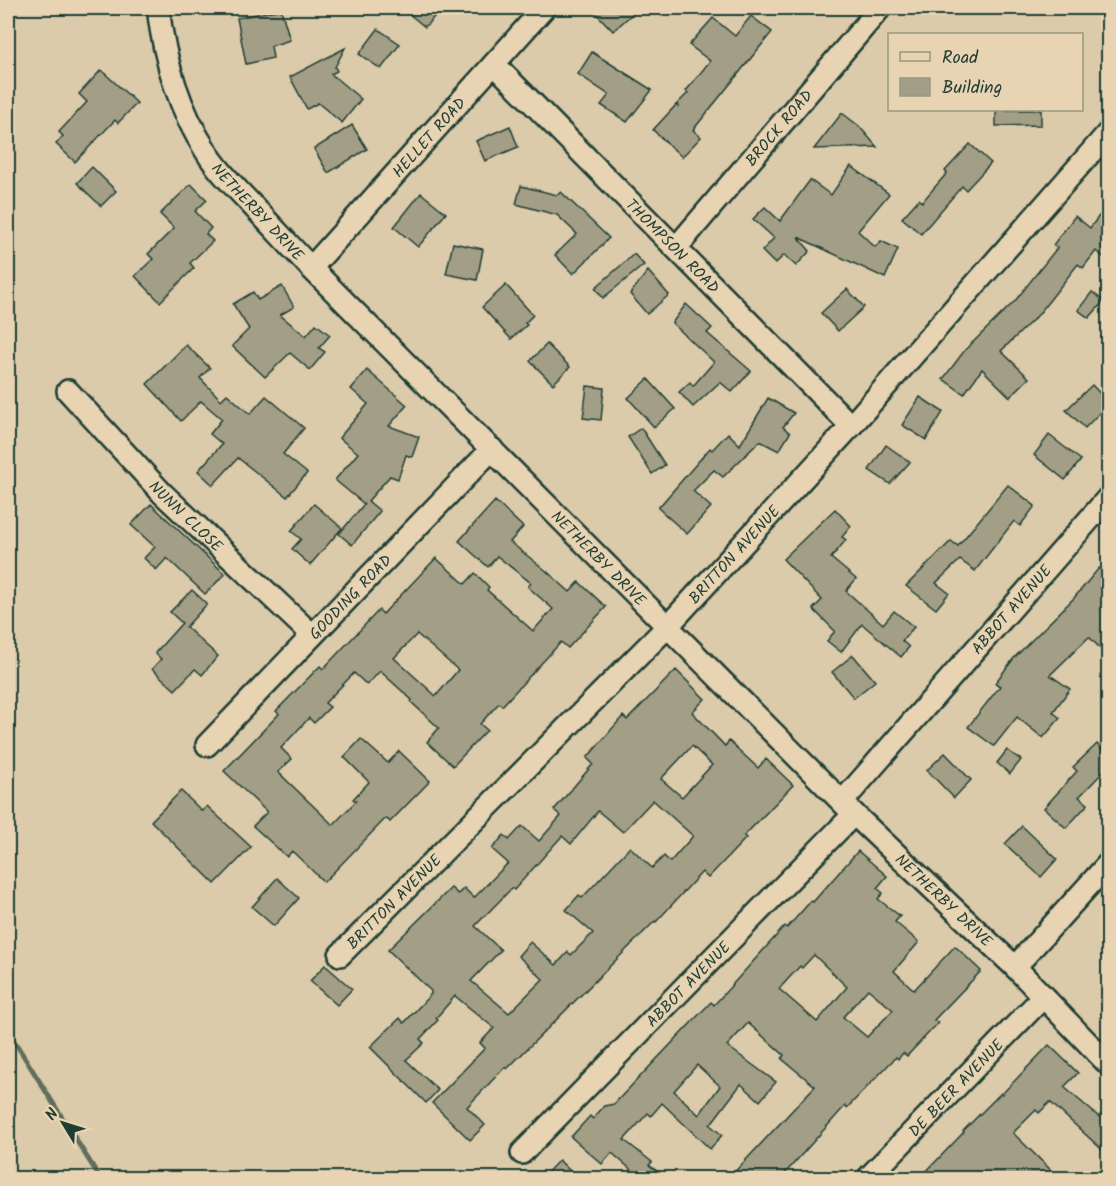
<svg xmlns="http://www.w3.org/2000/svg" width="1116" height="1186" viewBox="0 0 1116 1186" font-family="Kalam,sans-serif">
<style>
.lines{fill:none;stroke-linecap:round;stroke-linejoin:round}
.stream{stroke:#606e5d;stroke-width:5}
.building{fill:#a29f86;stroke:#1f3d34;stroke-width:1.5;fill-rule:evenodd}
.street-casing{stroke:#1f3d34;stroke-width:26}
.street{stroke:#e8d4b2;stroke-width:21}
.labels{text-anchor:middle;stroke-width:4.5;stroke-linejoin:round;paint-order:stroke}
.street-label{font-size:16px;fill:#1f3d34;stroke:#e8d4b2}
</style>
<rect width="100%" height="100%" fill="#dccbaa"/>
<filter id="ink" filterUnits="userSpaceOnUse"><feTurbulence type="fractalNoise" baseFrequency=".0167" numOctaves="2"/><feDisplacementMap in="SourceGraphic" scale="12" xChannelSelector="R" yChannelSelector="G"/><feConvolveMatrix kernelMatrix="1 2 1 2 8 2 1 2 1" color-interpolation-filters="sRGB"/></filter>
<g filter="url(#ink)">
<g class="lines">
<!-- stream -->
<polyline class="stream" points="8,1031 100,1178"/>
</g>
<!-- building -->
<g class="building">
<polygon points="402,8 442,8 425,27"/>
<polygon points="591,8 639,8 613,31"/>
<polygon points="281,9 290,40 271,46 273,58 246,64 237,18"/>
<polygon points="751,16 772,32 693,130 701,137 682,157 653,130 676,105 679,107 677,104 688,93 686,91 710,61 689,45 713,18 735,36"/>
<polygon points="378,29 400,44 381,69 359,54"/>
<polygon points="345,48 335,67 337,71 331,74 361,99 342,123 318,103 307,109 290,77"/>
<polygon points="592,52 652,90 627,122 601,105 609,95 578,74"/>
<polygon points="101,70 137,103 118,123 115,120 75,162 56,144 63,136 59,132 87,102 79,94"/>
<polygon points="996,110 1041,110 1041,125 996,126"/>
<polygon points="842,113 859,126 877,147 814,149"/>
<polygon points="352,125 367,149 328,173 314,149"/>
<polygon points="510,126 518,147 485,161 476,141"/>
<polygon points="970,144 991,163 966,190 962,186 921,234 902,218 919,199 922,202 947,173 945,171"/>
<polygon points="851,166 889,194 858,231 875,247 881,241 898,249 885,278 798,237 810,251 796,266 784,255 775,264 762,251 774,238 753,219 765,207 780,221 810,180 831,195"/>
<polygon points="92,167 116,191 101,206 77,183"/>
<polygon points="191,184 207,200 195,211 211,228 206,234 213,241 190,263 194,268 160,302 135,276 153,259 148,254 174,228 160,214"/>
<polygon points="521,186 557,195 561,192 609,238 573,274 555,255 577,234 557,215 516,204"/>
<polygon points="421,193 446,213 418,247 394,227"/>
<polygon points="1108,204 1108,261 1096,251 1083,268 1078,264 1038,315 1001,351 1029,378 1010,397 982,369 964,394 943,379 965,350 1015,301 1057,248 1053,245 1075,216 1090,228"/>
<polygon points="453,243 483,249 477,280 446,274"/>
<polygon points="634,254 644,265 603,298 595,288"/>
<polygon points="648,271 669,295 647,314 630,294"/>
<polygon points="506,285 533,315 525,323 527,325 511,339 482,307"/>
<polygon points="282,286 294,307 280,315 306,336 316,324 330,335 319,348 325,352 310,370 290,353 265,377 232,346 249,329 233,304 253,292 258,300"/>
<polygon points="847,289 864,307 838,331 821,313"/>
<polygon points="1092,292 1104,301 1089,318 1078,310"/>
<polygon points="686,304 712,328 707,333 751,371 732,392 720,382 693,407 679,392 690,382 693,386 714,362 672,323"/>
<polygon points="547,344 570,367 553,384 530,361"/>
<polygon points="186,345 210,368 200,378 221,400 227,394 250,414 266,396 304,428 283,454 307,473 287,497 238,458 213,485 198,471 222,444 210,434 222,419 201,401 181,421 147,384"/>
<polygon points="367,370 407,405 389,426 419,437 412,457 406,455 398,479 390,476 368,501 380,511 352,545 339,534 364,504 335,480 358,453 339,438 368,404 351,389"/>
<polygon points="648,379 675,409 654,427 628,398"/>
<polygon points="1092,385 1108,402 1108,404 1085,428 1066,410"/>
<polygon points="587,386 604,388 601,420 583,418"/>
<polygon points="920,397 943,412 926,440 902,425"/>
<polygon points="768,398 794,413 783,427 790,433 779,451 760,441 723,477 714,470 693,491 711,507 687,534 658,508 710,448 712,450 728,433 740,445"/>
<polygon points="641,428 665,465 652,474 628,437"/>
<polygon points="1049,435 1081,460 1065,480 1034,455"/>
<polygon points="886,445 910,462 890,484 869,470"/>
<polygon points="1008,485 1035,506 1020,526 1014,521 975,571 960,560 936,583 949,593 936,609 906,586 951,541 958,546"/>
<path d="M495,501L523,527L510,542L544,569L570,592L579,582L606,607L568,648L561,642L502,706L499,703L480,724L487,730L453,766L427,742L439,728L411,702L412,700L380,671L367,685L354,673L325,703L330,707L314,723L309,718L281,748L292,759L278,772L333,825L356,801L353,799L369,782L344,757L361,739L388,763L399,751L430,781L390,822L386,818L324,882L292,851L287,857L253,826L267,812L224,771L279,714L276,711L320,666L323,669L379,610L383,614L436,558L465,584L475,573L489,587L487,590L533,631L553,609L528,587L531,583L497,556L488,567L459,541ZM417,634L458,670L436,696L394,658Z"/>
<polygon points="151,504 225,574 205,594 167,558 156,570 144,558 155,547 131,525"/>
<polygon points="314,504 342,528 310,565 292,549 301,539 291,531"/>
<polygon points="835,509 851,526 842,537 846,540 831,558 856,579 846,591 883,624 894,611 914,627 902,641 909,647 901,657 862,624 841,652 827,641 835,631 813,609 822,600 783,559"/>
<polygon points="1099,568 1108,577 1108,656 1089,637 1050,675 1070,689 1053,712 1060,718 1043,738 1017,717 994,746 968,727 1000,686 995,683 1014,658 1074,598"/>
<polygon points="192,590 207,604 186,627 218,656 202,675 195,669 175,690 152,669 161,659 155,653 182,623 170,612"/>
<polygon points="853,655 875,681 854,698 832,672"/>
<path d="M676,670L705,699L692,712L725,746L729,741L758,768L766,759L793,785L744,836L746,838L708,878L702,872L656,922L655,921L507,1069L505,1067L467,1107L485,1125L470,1140L432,1103L485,1048L480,1043L494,1028L455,996L436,1018L438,1020L420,1039L424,1043L406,1060L438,1090L426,1103L370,1047L400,1018L404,1023L431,994V991L388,950L451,888L458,894L464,888L474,898L508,863L492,849L504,835L509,840L522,826L539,841L561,816L554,810L593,764L587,758L623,716L627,720ZM692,746L712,765L682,797L661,779ZM653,800L693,836L670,862L664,856L652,868L630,847L582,898L579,895L566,910L593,933L571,955L568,952L556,965L530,942L518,956L543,979L509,1013L471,981L501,950L475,926L512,888L514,890L562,836L571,844L598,811L623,832Z"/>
<polygon points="1097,744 1108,756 1108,767 1079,797 1088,804 1066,828 1044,808 1077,771 1073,767"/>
<polygon points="1007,750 1021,760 1010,774 997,763"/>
<polygon points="945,753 971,780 954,798 927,770"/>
<polygon points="181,791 202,811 207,806 251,847 215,884 151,821"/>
<polygon points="1022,826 1057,859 1041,877 1005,844"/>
<path d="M858,851L887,876L877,888L883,893L878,899L900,916L895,922L919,942L894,971L914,990L955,946L981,971L934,1020L938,1023L907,1056L903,1053L898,1059L896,1057L847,1108L845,1106L780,1179H728L815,1086L782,1059L784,1055L748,1023L727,1046L776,1082L760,1101L741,1084L710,1125L722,1135L710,1149L662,1103L651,1116L648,1113L624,1140L652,1162L649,1165L667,1179H642L612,1153L602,1164L571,1137L590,1116L593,1119L604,1106L614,1104L711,1002L714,1005L785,926L787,928L811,901L813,902ZM814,955L847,987L817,1022L779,989L800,966L802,968ZM868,989L893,1010L867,1037L843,1017ZM697,1065L720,1086L699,1115L674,1091Z"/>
<polygon points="277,878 299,898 274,926 252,907"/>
<polygon points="325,965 352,989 337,1005 310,981"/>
<polygon points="1049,1045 1078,1073 1064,1087 1099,1117 1108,1105 1108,1155 1050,1102 1039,1113 1036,1110 1013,1133 1060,1179 919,1179 964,1132 963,1131 1001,1093 1002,1094"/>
<polygon points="559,1160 578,1179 541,1179"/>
</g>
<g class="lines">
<!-- street casing -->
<g class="street-casing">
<g id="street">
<path id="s1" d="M158,8C164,57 179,109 206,151C218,171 235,187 251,204C271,225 291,247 311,268L854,814L1015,967L1108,1064"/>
<path id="s2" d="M494,64L851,426"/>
<path id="s3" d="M676,248L880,8"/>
<path id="s4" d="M311,268L544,8"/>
<path id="s5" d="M68,391L162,493L312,635"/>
<path id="s6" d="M207,745L492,449"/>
<path id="s7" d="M843,801L1108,498"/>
<path id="s8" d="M340,955L668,626L851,426L1108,133"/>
<polyline points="1015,967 1108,864"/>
<path id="s9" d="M522,1153L854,814"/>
<path id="s10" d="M868,1178L1044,996"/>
</g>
</g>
<!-- street -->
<use href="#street" class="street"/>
</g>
</g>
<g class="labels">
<!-- street labels -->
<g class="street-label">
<text dy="6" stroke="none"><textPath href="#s3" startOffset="158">BROCK ROAD</textPath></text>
<text dy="6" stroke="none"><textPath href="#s4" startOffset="176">HELLET ROAD</textPath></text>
<text dy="6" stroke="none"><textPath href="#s1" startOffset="232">NETHERBY DRIVE</textPath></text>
<text dy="6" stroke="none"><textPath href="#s2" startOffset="255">THOMPSON ROAD</textPath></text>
<text dy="6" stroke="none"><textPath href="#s5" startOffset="172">NUNN CLOSE</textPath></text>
<text dy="6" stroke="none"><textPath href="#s8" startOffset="562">BRITTON AVENUE</textPath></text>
<text dy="6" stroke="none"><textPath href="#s1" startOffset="718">NETHERBY DRIVE</textPath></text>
<text dy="6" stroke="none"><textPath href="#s6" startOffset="206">GOODING ROAD</textPath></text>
<text dy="6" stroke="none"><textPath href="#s7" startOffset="255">ABBOT AVENUE</textPath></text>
<text dy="6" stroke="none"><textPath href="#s1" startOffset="1204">NETHERBY DRIVE</textPath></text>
<text dy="6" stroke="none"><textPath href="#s8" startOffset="76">BRITTON AVENUE</textPath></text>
<text dy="6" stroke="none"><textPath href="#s9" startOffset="237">ABBOT AVENUE</textPath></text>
<text dy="6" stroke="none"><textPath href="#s10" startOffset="126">DE BEER AVENUE</textPath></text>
</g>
</g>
<!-- margin -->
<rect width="1116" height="1186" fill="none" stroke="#e8d4b2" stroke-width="30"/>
<rect x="15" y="15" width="1086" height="1156" fill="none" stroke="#1f3d34" stroke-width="2" filter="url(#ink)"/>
<!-- legend -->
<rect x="888" y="33" width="195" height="78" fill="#e8d4b2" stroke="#989880" stroke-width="1.5"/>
<rect x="900" y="52" width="30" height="9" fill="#e8d4b2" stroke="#989880" stroke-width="1.5"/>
<text x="942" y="63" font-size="18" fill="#1f3d34">Road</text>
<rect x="900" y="78" width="30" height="18" fill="#a29f86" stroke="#989880" stroke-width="1.5"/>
<text x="942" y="93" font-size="18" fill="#1f3d34">Building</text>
<!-- north arrow -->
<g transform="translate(63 1123) rotate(308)" stroke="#e8d4b2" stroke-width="4.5" paint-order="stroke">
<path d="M0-4.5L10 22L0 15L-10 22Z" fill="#1f3d34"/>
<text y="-9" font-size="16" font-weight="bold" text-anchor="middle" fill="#1f3d34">N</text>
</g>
</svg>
